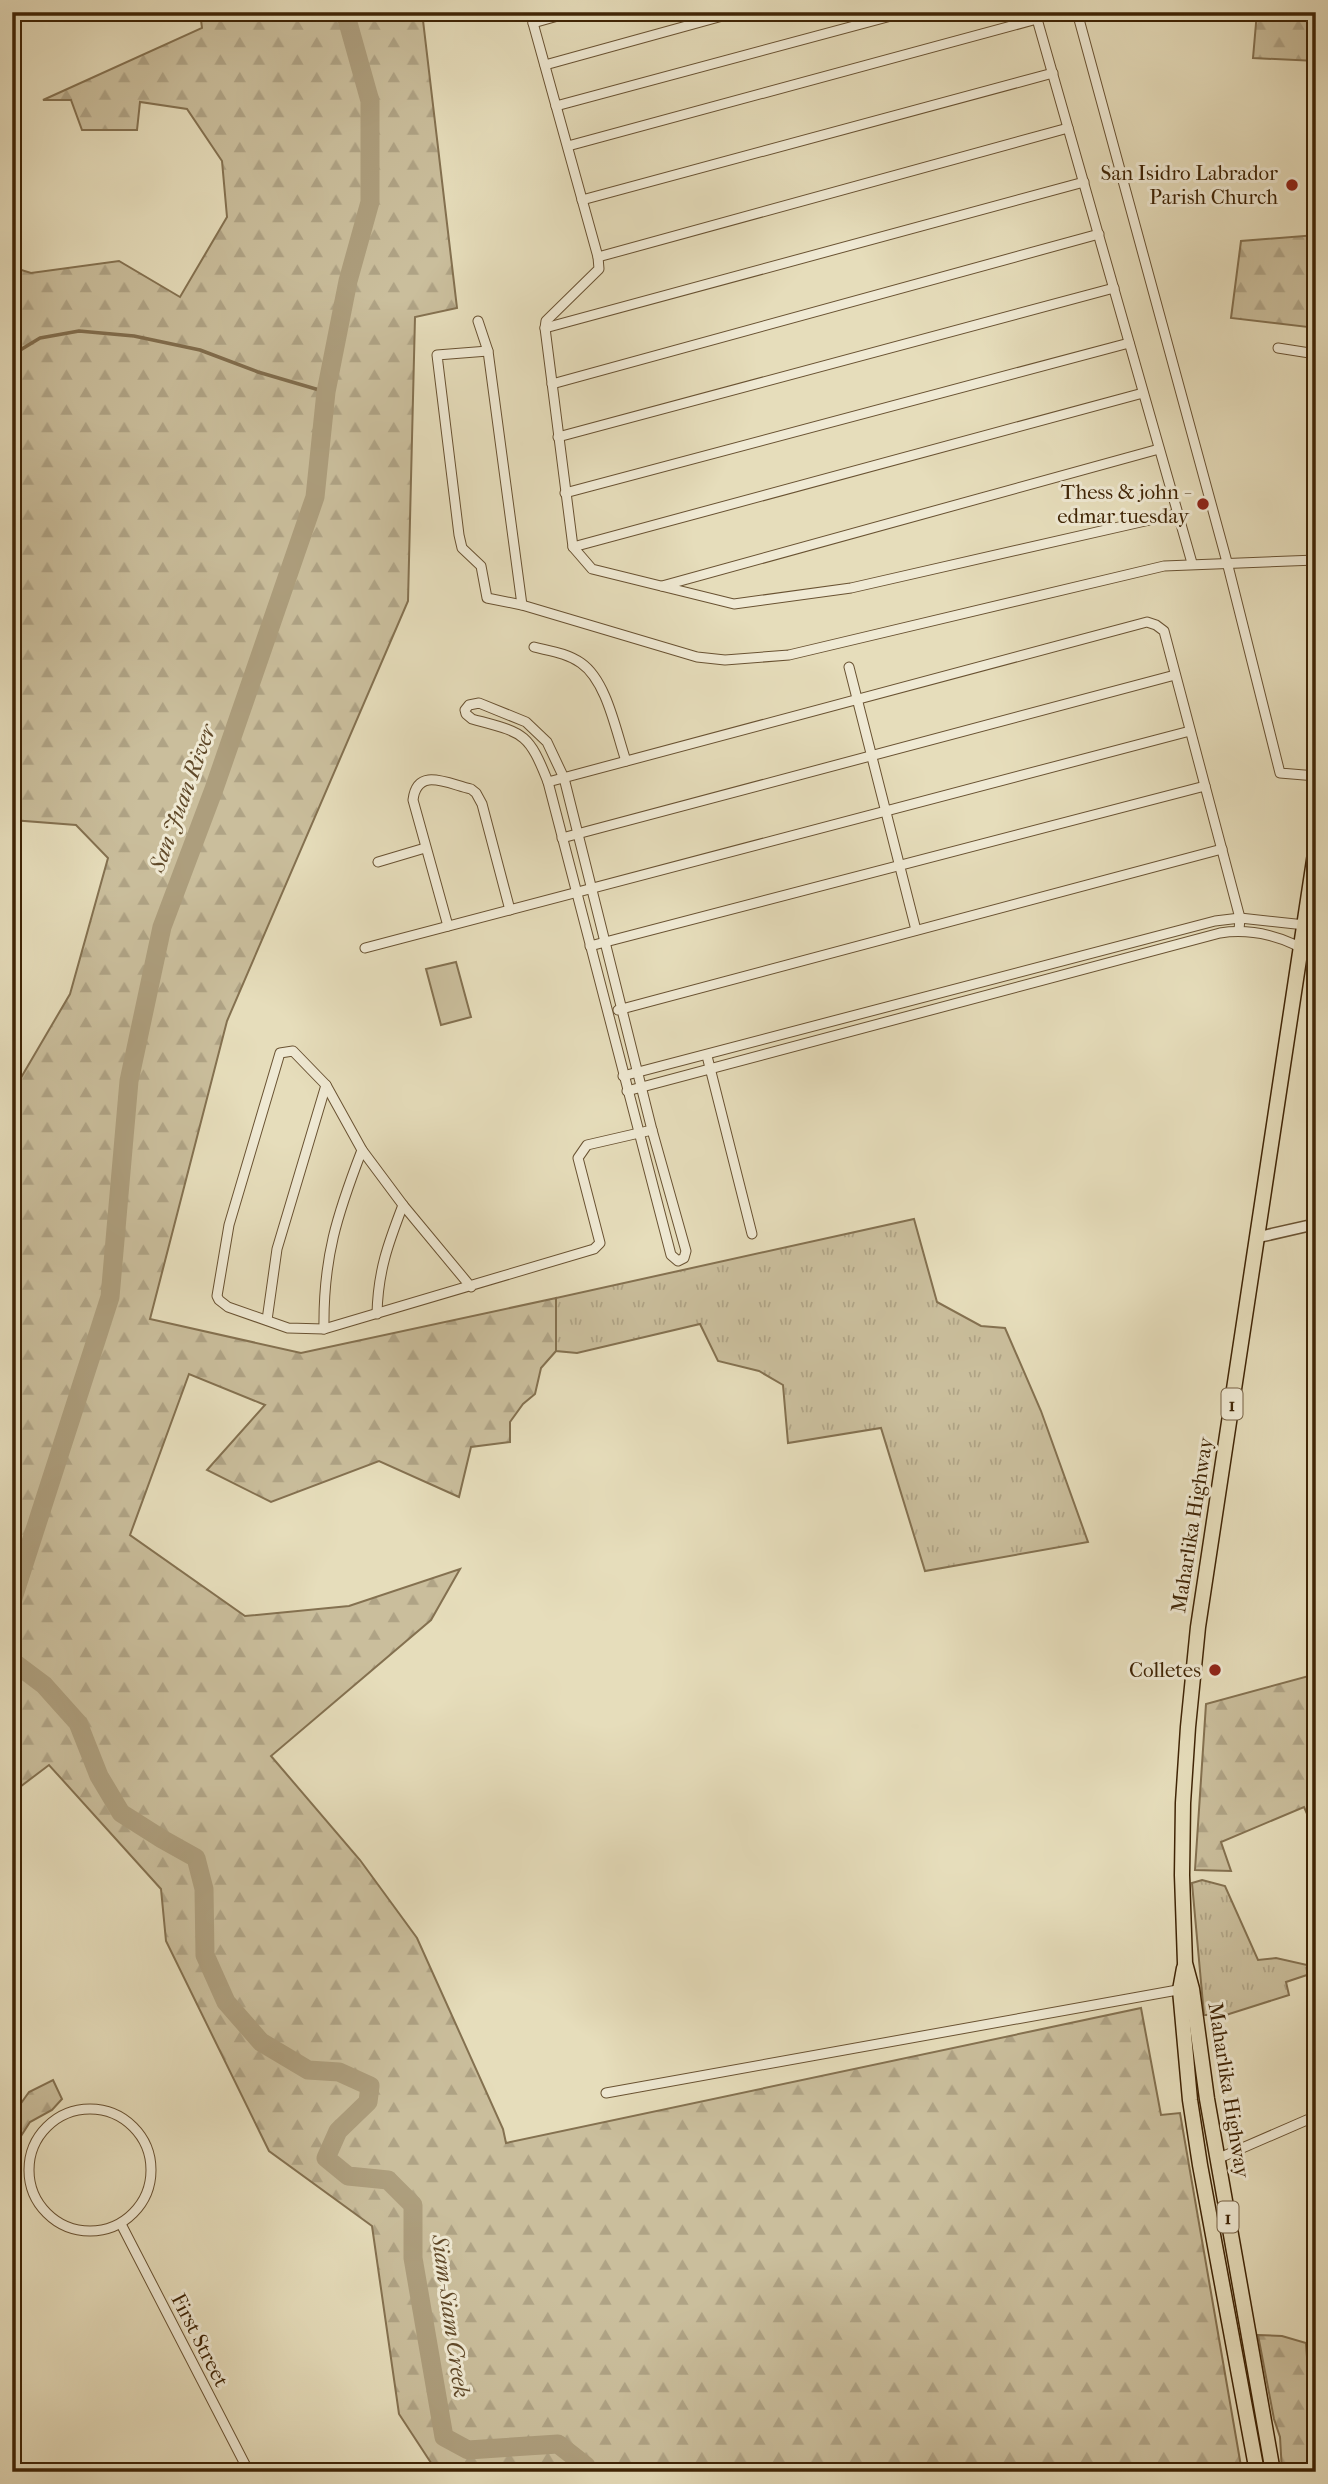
<svg xmlns="http://www.w3.org/2000/svg" width="1328" height="2484" viewBox="0 0 1328 2484" font-family="'IM FELL French Canon',serif">
<style>
.grass{fill:url(#grass-tufts);stroke:#847150;stroke-width:2}
.forest{fill:url(#forest-firs);stroke:#847150;stroke-width:2}
.garden{fill:#cabe9c;stroke:#847150;stroke-width:2}
.lines{fill:none;stroke-linecap:round;stroke-linejoin:round}
.stream{stroke:#816d4d;stroke-width:3.5}
.river{stroke:#ad9e7d;stroke-width:19}
.minor-casing{stroke:#695232;stroke-width:11}
.tertiary-casing{stroke:#695232;stroke-width:13}
.trunk-casing{stroke:#3f2405;stroke-width:17}
.minor{stroke:#efe9d3;stroke-width:9}
.tertiary{stroke:#efe9d3;stroke-width:10}
.trunk{stroke:#e6ddbb;stroke-width:14}
.poi-dot{fill:#8f2418;stroke:#efe9d3;stroke-width:2.5}
.labels{text-anchor:middle;stroke-width:6;stroke-linejoin:round;paint-order:stroke}
.shield{fill:#efe9d3;stroke:#745f43;stroke-width:2}
.shield-label{font-size:19px;font-weight:bold;fill:#3f2405}
.poi-label{font-size:21px;fill:#3f2405;stroke:#efe9d3;text-anchor:end}
.street-label{font-size:21px;fill:#3f2405;stroke:#efe9d3}
.water-label{font-size:23px;font-style:italic;fill:#604929;stroke:#efe9d3}
</style>
<defs>
<pattern id="grass-tufts" width="24" height="20" patternUnits="userSpaceOnUse" patternTransform="scale(1.75)"><rect width="24" height="20" fill="#cabe9c"/><path d="M3 7l-1-3M5 7V3M7 7l1-3M15 17l-1-3M17 17v-4M19 17l1-3" fill="none" stroke="#afa385"/></pattern>
<pattern id="forest-firs" width="22" height="20" patternUnits="userSpaceOnUse" patternTransform="scale(1.75)"><rect width="22" height="20" fill="#cabe9c"/><path d="M5 1l3.5 6h-7zM16 11l3.5 6h-7z" fill="#afa385"/></pattern>
</defs>
<rect width="100%" height="100%" fill="#e6ddbb"/>
<filter id="stains"><feTurbulence type="fractalNoise" baseFrequency=".00286" numOctaves="4"/><feColorMatrix values="0 0 0 0 .2 0 0 0 0 .09 0 0 0 0 .02 0 0 0 .5 -.17"/></filter>
<radialGradient id="worn" r=".72"><stop offset=".6" stop-color="#630" stop-opacity="0"/><stop offset="1" stop-color="#630" stop-opacity=".3"/></radialGradient>
<!-- grass -->
<g class="grass">
<polygon points="914,1219 937,1302 981,1326 1005,1328 1041,1411 1088,1542 925,1571 881,1428 788,1443 783,1385 759,1371 718,1361 700,1324 577,1353 556,1351 556,1298"/>
<polygon points="1202,1880 1225,1886 1258,1960 1276,1958 1316,1967 1316,1972 1286,1982 1289,1995 1226,2015 1204,2015 1192,1883"/>
</g>
<!-- forest -->
<g class="forest">
<polygon points="200,12 422,12 457,308 415,317 408,601 227,1021 150,1319 301,1353 556,1298 556,1351 541,1368 535,1394 523,1404 510,1422 510,1442 471,1447 459,1497 379,1461 271,1502 207,1470 265,1405 189,1374 130,1535 245,1616 349,1606 460,1569 431,1620 271,1756 360,1860 417,1938 503,2129 506,2143 1141,2008 1161,2115 1180,2113 1242,2472 437,2472 399,2414 372,2226 269,2151 166,1941 161,1889 49,1765 12,1793 12,1093 70,994 108,858 76,825 12,820 12,267 31,273 119,261 180,297 227,217 222,161 187,109 140,102 137,130 82,130 71,100 43,100 202,28"/>
<polygon points="1257,12 1316,12 1316,61 1253,58"/>
<polygon points="1316,235 1316,328 1231,318 1241,241"/>
<polygon points="1316,1674 1316,1834 1304,1807 1221,1842 1231,1871 1195,1870 1206,1704"/>
<polygon points="53,2080 62,2099 52,2110 30,2122 12,2150 12,2116 29,2092"/>
<polygon points="1258,2335 1282,2336 1306,2343 1307,2357 1316,2361 1316,2472 1282,2472 1280,2437 1274,2419"/>
</g>
<!-- garden -->
<polygon class="garden" points="456,962 471,1017 441,1025 426,969"/>
<g class="lines">
<!-- stream -->
<polyline class="stream" points="12,355 40,338 79,331 134,336 200,350 258,372 326,392"/>
<!-- river -->
<g class="river">
<polyline points="12,1601 110,1297 129,1081 162,927 214,789 315,497 326,392 348,281 370,202 370,101 345,12"/>
<polyline points="12,1661 44,1685 78,1723 99,1776 121,1813 162,1839 196,1858 204,1889 205,1955 226,2002 261,2042 308,2070 339,2072 370,2086 368,2102 338,2131 326,2158 348,2176 388,2180 413,2205 413,2258 444,2437 468,2450 558,2444 586,2466 589,2472"/>
</g>
<!-- minor casing -->
<g class="minor-casing">
<g id="minor">
<polyline points="532,12 533,23 598,257 599,269 546,321 545,328 573,547 592,569 734,604 851,588 1176,514"/>
<polyline points="1035,12 1192,563"/>
<polyline points="1077,12 1227,562 1280,773 1316,776"/>
<polyline points="533,23 572,12"/>
<polyline points="545,65 737,12"/>
<polyline points="556,106 906,12"/>
<polyline points="568,146 1037,19"/>
<polyline points="582,200 1053,73"/>
<polyline points="598,257 1068,128"/>
<polyline points="478,321 488,351 522,605"/>
<polyline points="545,328 1084,182"/>
<polyline points="1278,348 1316,354"/>
<polyline points="488,351 437,355 459,535 462,548 481,566 487,598 522,605 697,657 725,660 789,655 1164,566 1316,560"/>
<polyline points="552,384 1099,234"/>
<polyline points="558,437 1114,288"/>
<polyline points="565,493 1129,343"/>
<polyline points="573,547 1143,393"/>
<polyline points="662,586 1159,449"/>
<path d="M534,647C550,651 567,653 581,663C607,681 616,732 626,761"/>
<polyline points="849,667 916,930"/>
<path d="M479,703L526,722L547,742L564,778L652,1130L686,1251L684,1258L678,1261L671,1255L548,782C528,731 523,733 472,719L466,714L465,710L469,705Z"/>
<polyline points="548,782 1147,622 1156,625 1164,631 1240,918 1239,930"/>
<polyline points="562,838 1175,675"/>
<polyline points="378,862 425,848"/>
<path d="M448,926L413,800C417,766 448,784 471,789L476,793L482,804L510,910"/>
<polyline points="590,946 1205,786"/>
<polyline points="365,948 1190,731"/>
<polyline points="618,1010 1222,849"/>
<polyline points="707,1056 752,1234"/>
<polyline points="623,1076 1215,921 1240,918 1305,925"/>
<path d="M627,1091L1220,933C1253,928 1287,937 1314,956L1316,962"/>
<polyline points="471,1287 403,1205 362,1150 326,1085 293,1051 280,1053 229,1225 217,1296 219,1300 228,1307 288,1328 324,1329 594,1249 600,1243 578,1158 587,1145 652,1130"/>
<path d="M377,1314C378,1271 388,1244 403,1205"/>
<polyline points="267,1320 277,1249 326,1085"/>
<path d="M324,1329C323,1258 337,1215 362,1150"/>
<polyline points="606,2093 1183,1989"/>
<circle cx="90" cy="2170" r="61"/>
<polyline points="1217,2159 1316,2116"/>
<polyline points="121,2224 249,2472"/>
</g>
</g>
<!-- tertiary casing -->
<g class="tertiary-casing">
<polyline id="tertiary" points="1259,1237 1316,1224"/>
</g>
<!-- trunk casing -->
<g class="trunk-casing">
<g id="trunk">
<polyline points="1184,1968 1180,1990 1190,2100 1200,2165 1257,2472"/>
<polyline points="1273,2472 1207,2099 1192,1989 1185,1963 1182,1875 1183,1803 1188,1727 1198,1627 1316,847"/>
</g>
</g>
<!-- minor -->
<use href="#minor" class="minor"/>
<!-- tertiary -->
<use href="#tertiary" class="tertiary"/>
<!-- trunk -->
<use href="#trunk" class="trunk"/>
</g>
<!-- markers -->
<g class="poi-dot">
<circle cx="1292" cy="185" r="7"/>
<circle cx="1203" cy="504" r="7"/>
<circle cx="1215" cy="1670" r="7"/>
</g>
<g class="labels">
<!-- shield labels -->
<g class="shield">
<rect x="1221.5" y="1388.5" width="21" height="31" rx="5"/>
<rect x="1217.5" y="2201.5" width="21" height="31" rx="5"/>
</g>
<g class="shield-label">
<text x="1232" y="1411">1</text>
<text x="1228" y="2224">1</text>
</g>
<!-- poi labels -->
<g class="poi-label">
<text x="1278" y="180">San Isidro Labrador<tspan x="1278" dy="24">Parish Church</tspan></text>
<text x="1189" y="499">Thess &amp; john -<tspan x="1189" dy="24">edmar tuesday</tspan></text>
<text x="1201" y="1677">Colletes</text>
</g>
<!-- street labels -->
<g class="street-label">
<text transform="translate(1192 1525) rotate(-81)" y="7">Maharlika Highway</text>
<text transform="translate(1229 2090) rotate(81)" y="7">Maharlika Highway</text>
<text transform="translate(200 2340) rotate(63)" y="7">First Street</text>
</g>
<!-- water labels -->
<g class="water-label">
<text transform="translate(182 798) rotate(-70)" y="8">San Juan River</text>
<text transform="translate(451 2316) rotate(82)" y="8">Siam-Siam Creek</text>
</g>
</g>
<!-- margin -->
<rect width="1328" height="2484" fill="none" stroke="#e6ddbb" stroke-width="42"/>
<rect x="14" y="14" width="1300" height="2456" fill="none" stroke="#3f2405" stroke-width="3.5"/>
<rect x="21" y="21" width="1286" height="2442" fill="none" stroke="#3f2405" stroke-width="2"/>
<rect width="100%" height="100%" filter="url(#stains)"/>
<rect width="100%" height="100%" fill="url(#worn)"/>
</svg>
